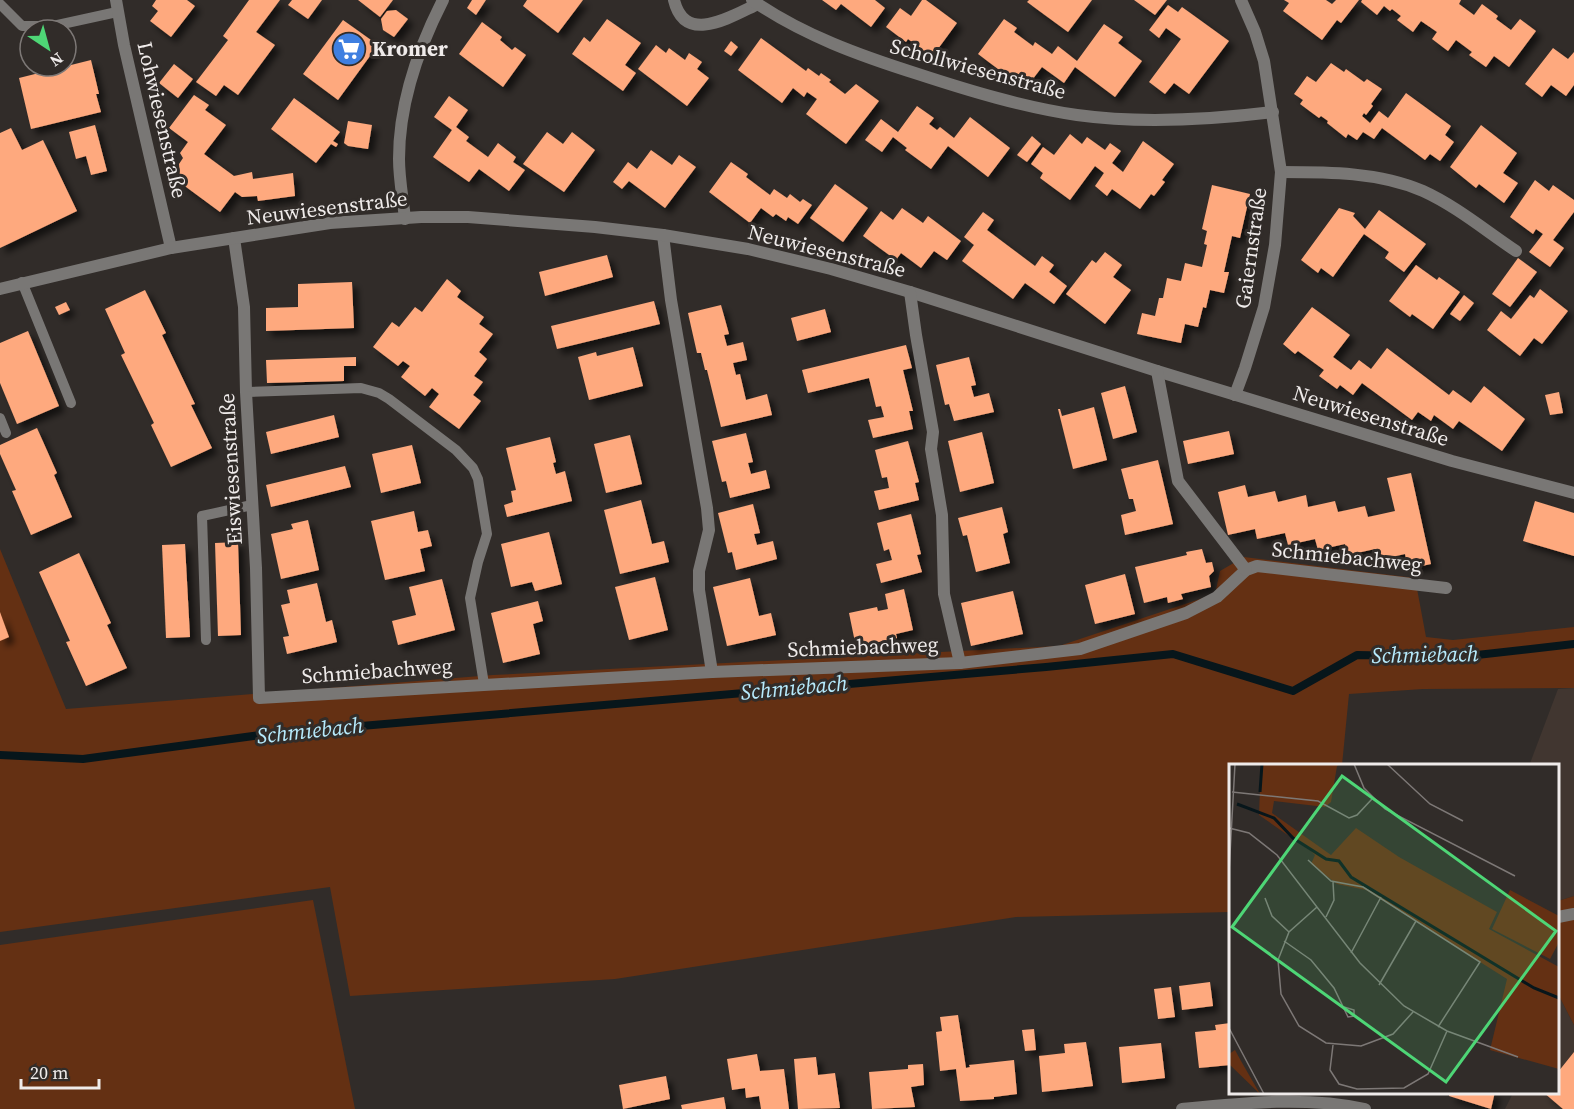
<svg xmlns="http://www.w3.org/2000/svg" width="1574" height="1109" viewBox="0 0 1574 1109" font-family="'Source Serif 4',serif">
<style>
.built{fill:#413630}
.green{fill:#643013}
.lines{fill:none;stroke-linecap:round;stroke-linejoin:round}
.stream{stroke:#07161b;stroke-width:8}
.building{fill:#fea97e;filter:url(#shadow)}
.service{stroke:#797775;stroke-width:10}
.minor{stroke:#797775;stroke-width:12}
.labels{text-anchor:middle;stroke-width:6;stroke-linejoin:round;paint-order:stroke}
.poi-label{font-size:21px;font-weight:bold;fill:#efebea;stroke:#312c29;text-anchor:start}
.street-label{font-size:21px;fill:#efebea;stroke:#312c29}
.water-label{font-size:22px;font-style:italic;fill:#b7ebfd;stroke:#312c29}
.inset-river{fill:none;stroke:#07161b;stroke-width:3}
.inset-road{fill:none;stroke:#7d7876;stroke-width:1.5}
.view{fill:#4ed676;fill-opacity:0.15;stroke:#4ed676;stroke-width:3}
.inset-edge{fill:none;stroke:#efebea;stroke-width:3}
</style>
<defs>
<filter id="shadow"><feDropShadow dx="5.5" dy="5.5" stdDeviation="3" flood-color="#0009"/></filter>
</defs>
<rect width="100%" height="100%" fill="#312c29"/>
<!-- built -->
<g class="built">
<polygon points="1574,688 1574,896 1558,901 1558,766 1529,766 1558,689"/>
<polygon points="1558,994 1574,1025 1574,1109 1505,1109 1513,1093 1558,1092"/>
</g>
<!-- green -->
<g class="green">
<polygon points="0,549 66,709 493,675 1059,646 1215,594 1220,571 1244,557 1415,578 1426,637 1453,640 1574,627 1574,688 1423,689 1349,694 1342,765 1230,766 1230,912 1016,917 615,979 350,996 330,887 0,932"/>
<polygon points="1574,896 1574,1025 1558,994 1558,901"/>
<polygon points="313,900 355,1109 0,1109 0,945"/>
</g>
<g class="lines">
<!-- stream -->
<polyline class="stream" points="0,755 83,759 268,734 1046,667 1173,654 1293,691 1357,655 1459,657 1574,644"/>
</g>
<!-- building -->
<g class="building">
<polygon points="156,0 187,0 195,6 171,37 150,21 158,11 152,6"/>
<polygon points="249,0 280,0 256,32 275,45 238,95 224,85 216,96 196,82 228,40 223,36"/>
<polygon points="292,0 322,0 308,19 288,5"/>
<polygon points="358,0 393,0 380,17"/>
<polygon points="472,0 486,0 476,15 467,8"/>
<polygon points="527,0 583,0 558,33 523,6"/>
<polygon points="822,0 875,0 885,8 871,27 841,4 836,10"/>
<polygon points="922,0 926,0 957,23 932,57 908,39 906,42 886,27 900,8 911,16"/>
<polygon points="1029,0 1092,0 1068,32 1027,2"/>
<polygon points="1134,0 1167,0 1155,15"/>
<polygon points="1284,0 1326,0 1332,4 1336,0 1359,0 1341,23 1337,20 1322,40 1283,11 1289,3"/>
<polygon points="1362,0 1461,0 1459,4 1474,15 1482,4 1498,16 1496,19 1511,30 1520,19 1536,31 1509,67 1494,56 1486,67 1469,55 1472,52 1456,40 1448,51 1432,39 1437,32 1421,21 1413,32 1397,20 1401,16 1392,9 1390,11 1384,6 1377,15 1361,2"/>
<polygon points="1168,5 1178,12 1182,7 1229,41 1189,94 1174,83 1165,94 1149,82 1181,39 1166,28 1159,38 1149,30"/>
<polygon points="396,10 408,19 394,37 383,30 381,19 387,11"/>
<polygon points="607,19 641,43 625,65 636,73 623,91 572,54 584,37 590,42"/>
<polygon points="1004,19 1017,28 1014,32 1033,46 1035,42 1052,54 1058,46 1077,61 1104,24 1123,37 1118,43 1142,61 1115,97 1075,67 1064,83 1042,67 1029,84 1014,73 1010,78 978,54"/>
<polygon points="343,20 378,45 338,100 303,74"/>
<polygon points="482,22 502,37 500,40 512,50 515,47 526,55 503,87 459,54"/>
<polygon points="761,38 806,71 808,68 819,76 821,73 831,80 829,82 845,94 856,84 879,101 846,144 806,114 817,99 807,92 804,97 793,88 782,103 738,70"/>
<polygon points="731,41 738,47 731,56 724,51"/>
<polygon points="656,45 666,53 669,48 685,60 689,53 702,62 697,69 709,78 687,106 638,69"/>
<polygon points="1553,48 1568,59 1574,52 1574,85 1566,96 1551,85 1542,97 1525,84"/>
<polygon points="91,60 99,94 96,94 101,112 31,129 19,78"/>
<polygon points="1331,63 1344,72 1346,69 1364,82 1367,79 1382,89 1371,104 1373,106 1366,115 1364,113 1362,116 1370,123 1379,111 1388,118 1406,93 1451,126 1445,135 1454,142 1440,161 1430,154 1425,160 1382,128 1374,139 1363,132 1357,140 1348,134 1346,138 1327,123 1328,121 1321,116 1319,118 1300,104 1303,100 1294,94 1307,76 1316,82"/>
<polygon points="174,64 193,79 178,98 159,83"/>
<polygon points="194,95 209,105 205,110 226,125 204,154 234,176 252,172 253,179 293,173 295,196 258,201 257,196 242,197 235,192 220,212 182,184 184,181 180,178 179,164 183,158 180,153 188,142 169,128"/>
<polygon points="449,96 468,110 456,127 469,137 466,141 488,157 498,143 516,157 513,162 525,170 509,191 479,169 469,182 433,157 452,130 434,117"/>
<polygon points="294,98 340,132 333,141 338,144 336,147 331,144 316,163 271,129"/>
<polygon points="917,106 934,118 929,124 937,130 940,127 954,138 970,117 1010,148 988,177 948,146 931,169 905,150 907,148 893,137 882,152 865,140 881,119 898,132"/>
<polygon points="348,121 372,125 368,149 348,146 344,143"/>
<polygon points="95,125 107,171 91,175 86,156 76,159 69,132"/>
<polygon points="1481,125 1517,153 1503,173 1518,183 1504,203 1479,184 1476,188 1450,167"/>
<polygon points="11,128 22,150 43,140 77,211 0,248 0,133"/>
<polygon points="547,132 563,144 572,132 595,150 564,192 523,164"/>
<polygon points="1070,134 1082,144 1087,137 1105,150 1110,143 1121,151 1112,163 1123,172 1143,141 1174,164 1162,180 1165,182 1154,196 1151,194 1140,209 1112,189 1107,196 1095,186 1104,173 1095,166 1070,200 1040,178 1043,173 1031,164 1043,147 1054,155"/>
<polygon points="1032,136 1041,144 1027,162 1017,155"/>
<polygon points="651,150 672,165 679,155 696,167 665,208 629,181 622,189 613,182 628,162 637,169"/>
<polygon points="731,162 748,174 746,177 770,195 774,189 787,198 790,194 800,202 803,199 812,205 798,224 788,217 786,221 776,214 773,217 761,208 750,223 709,192"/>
<polygon points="1535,180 1549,191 1553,185 1574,200 1574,212 1553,240 1564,248 1550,267 1529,252 1543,234 1536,229 1533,234 1510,217"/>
<polygon points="835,184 868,208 843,242 810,218"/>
<polygon points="1212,185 1250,194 1240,238 1232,236 1224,272 1229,272 1224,293 1210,290 1206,308 1203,307 1198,327 1185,324 1181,343 1137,334 1142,313 1155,316 1159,298 1163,298 1167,278 1181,281 1185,263 1202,267 1207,245 1204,244 1207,231 1202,229"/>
<polygon points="902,208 923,223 928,216 961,241 947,260 934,251 921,268 901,253 896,260 863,236 881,211 893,220"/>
<polygon points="1339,208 1355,213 1353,216 1365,229 1379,210 1426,244 1404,272 1385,258 1389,252 1364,234 1333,277 1321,268 1318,273 1301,260"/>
<polygon points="983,212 994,220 987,230 1035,266 1042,256 1054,265 1049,272 1067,286 1054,304 1025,283 1013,299 962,261 974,245 964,237"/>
<polygon points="1105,252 1122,265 1113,277 1131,290 1105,324 1066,294 1092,260 1096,263"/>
<polygon points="607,255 613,277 545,296 539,272"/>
<polygon points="1518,258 1537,272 1510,307 1492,294"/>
<polygon points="1416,265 1437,280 1439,277 1460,292 1433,329 1412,314 1410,317 1389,301"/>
<polygon points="447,279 461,291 457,297 484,317 479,324 493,334 479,352 487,359 474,376 483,382 473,395 481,401 459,429 429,407 439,394 432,388 425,396 401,377 410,366 403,361 398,366 373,347 392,322 399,327 415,307 422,312"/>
<polygon points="352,282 354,328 266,331 266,308 298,307 298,284"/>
<polygon points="1540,289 1568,311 1542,344 1534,338 1520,356 1487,330 1501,311 1511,319 1530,295 1534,298"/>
<polygon points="145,290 166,333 162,335 195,404 191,405 212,448 171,467 151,425 154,423 121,355 125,353 105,309"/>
<polygon points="1464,295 1474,303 1460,321 1450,314"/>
<polygon points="654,301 660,324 557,349 551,326"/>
<polygon points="66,302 70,310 59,315 55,307"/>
<polygon points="721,305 729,334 724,335 727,346 743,342 747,360 733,363 736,375 740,374 746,400 767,394 772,415 721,427 707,370 705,370 701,353 697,353 688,313"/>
<polygon points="1312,307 1350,335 1333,357 1351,370 1359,360 1371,369 1387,348 1449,395 1453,390 1471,403 1484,386 1525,419 1502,451 1459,421 1453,429 1434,415 1431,421 1418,412 1412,420 1362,383 1353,395 1340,385 1337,389 1319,376 1324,370 1298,351 1295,354 1283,344"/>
<polygon points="825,309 831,332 797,341 791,318"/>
<polygon points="28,331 59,406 17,424 0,383 0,343"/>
<polygon points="906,345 912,368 903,370 913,411 909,411 913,429 873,438 868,420 884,417 881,406 876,407 869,378 808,393 802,370"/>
<polygon points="633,347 643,386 589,400 578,357 596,352 597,356"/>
<polygon points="356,357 356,366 344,366 344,381 267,383 266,360"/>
<polygon points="969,357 976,385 971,386 974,397 989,393 994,412 954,421 949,404 945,405 936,365"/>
<polygon points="1125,386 1137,432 1113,439 1101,393"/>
<polygon points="1559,392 1563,413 1550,415 1545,395"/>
<polygon points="1094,407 1107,460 1073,469 1058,409 1060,409 1062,416"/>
<polygon points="334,415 339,437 271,454 266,432"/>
<polygon points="37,428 57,473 54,475 72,517 31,535 12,491 16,490 0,454 0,445"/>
<polygon points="1229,431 1234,454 1188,464 1183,441"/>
<polygon points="982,432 994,483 960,492 948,441"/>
<polygon points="746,433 753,462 748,463 751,474 766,470 770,488 730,498 726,481 722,482 712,441"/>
<polygon points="630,435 642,484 606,493 594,444"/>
<polygon points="550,437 556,462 553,463 556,474 565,471 572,501 507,517 504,505 513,502 511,491 516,490 506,448"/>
<polygon points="908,441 919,482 915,483 919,500 879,510 874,491 889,488 887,477 882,478 875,450"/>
<polygon points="412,445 421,483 381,493 372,454"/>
<polygon points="1158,460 1173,524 1125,535 1121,515 1136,511 1133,499 1129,499 1121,469"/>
<polygon points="345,466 351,487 271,507 266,485"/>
<polygon points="1411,473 1431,564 1408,569 1405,554 1378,560 1375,549 1348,555 1345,544 1318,550 1315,539 1288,545 1285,533 1257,539 1255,529 1228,535 1218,492 1245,485 1248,497 1275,491 1278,502 1306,495 1308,507 1335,501 1338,512 1365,506 1368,517 1395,511 1387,478"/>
<polygon points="641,500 652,544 664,541 669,562 620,574 604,510"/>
<polygon points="1535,501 1574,513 1574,556 1523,541"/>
<polygon points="753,504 760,533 754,534 757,545 773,541 777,559 736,570 732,552 728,553 718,513"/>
<polygon points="1002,507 1008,532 1003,534 1010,563 976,572 967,535 963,536 958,518"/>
<polygon points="414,511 418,532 428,530 432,546 420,549 425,571 385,580 371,521"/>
<polygon points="911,514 921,554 917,555 922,572 881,583 876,564 892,560 889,549 884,551 877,523"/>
<polygon points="308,520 319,570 281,579 271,534 293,529 291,524"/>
<polygon points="549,532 562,584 535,591 532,582 511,587 501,544"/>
<polygon points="238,542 241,635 218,636 215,543"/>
<polygon points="185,544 190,637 166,638 162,545"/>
<polygon points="1202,549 1206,563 1212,562 1214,571 1209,576 1211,587 1181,594 1183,599 1168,603 1167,597 1144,603 1135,567 1187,555 1186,552"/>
<polygon points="79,553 111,623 107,625 127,668 86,686 66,642 70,641 39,572"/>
<polygon points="1125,574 1135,614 1095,624 1085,585"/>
<polygon points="655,577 668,630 629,640 615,587"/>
<polygon points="750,578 759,616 771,613 776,635 727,646 713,587"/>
<polygon points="442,579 455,630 398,645 392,621 416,615 409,587"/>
<polygon points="317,583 326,622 332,620 337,642 287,654 283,637 289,636 281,605 290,603 287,590"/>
<polygon points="904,589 913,630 896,634 897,638 856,647 849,613 877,607 878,611 888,609 885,594"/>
<polygon points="1013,591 1023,634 971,646 961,603"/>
<polygon points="538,601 543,621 533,624 540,654 503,663 491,613"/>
<polygon points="0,612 9,637 0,641"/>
<polygon points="1210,982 1213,1006 1182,1010 1179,986"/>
<polygon points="1171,987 1175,1017 1158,1019 1154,989"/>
<polygon points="958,1015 966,1068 970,1067 969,1065 1014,1060 1017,1094 994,1097 994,1099 960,1101 956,1069 940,1071 936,1032 942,1031 940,1017"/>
<polygon points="1230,1023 1230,1065 1199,1068 1195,1032 1216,1030 1215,1025"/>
<polygon points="1034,1029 1036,1050 1025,1051 1022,1030"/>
<polygon points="1086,1042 1093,1086 1042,1092 1039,1056 1065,1053 1064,1044"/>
<polygon points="1161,1043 1165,1078 1122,1083 1119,1047"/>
<polygon points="1574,1052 1574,1109 1563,1109 1543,1092 1558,1092 1558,1072"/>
<polygon points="757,1054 760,1071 784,1069 789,1109 761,1109 759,1096 746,1098 745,1088 732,1090 727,1059"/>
<polygon points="816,1057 818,1075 835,1073 840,1108 798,1109 794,1059"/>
<polygon points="923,1064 924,1085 911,1087 915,1107 872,1109 869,1072 908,1069 908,1065"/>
<polygon points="666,1076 670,1099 623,1109 619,1085"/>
<polygon points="1450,1092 1495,1092 1491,1109 1449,1096"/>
<polygon points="724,1097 726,1109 682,1109 681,1105"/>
</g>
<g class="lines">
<!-- service -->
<g class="service">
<polyline points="0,4 22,26 53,26 117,12"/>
<polyline points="22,282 71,403"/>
<polyline points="246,392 361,388 379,393 389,399 456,450 473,468 478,479 487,534 478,562 470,598 484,684"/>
<polyline points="0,418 6,433"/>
<polyline points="206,640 202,516 252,505"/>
</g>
<!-- minor -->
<g class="minor">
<polyline points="116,0 124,45 171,248"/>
<path d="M674,0C685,46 732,16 758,4"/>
<path d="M752,0C802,35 861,56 918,74C970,91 1023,107 1077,115C1142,124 1208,120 1273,112"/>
<path d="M1281,172C1328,172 1379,172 1423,191C1456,206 1486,231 1516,251"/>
<path d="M405,219C403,199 399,179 399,159C399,104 418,49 443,0"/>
<polyline points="663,235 671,300 707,508 709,530 699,571 699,590 712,672"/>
<polyline points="234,238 244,307 246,392 256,568 259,698 712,672 960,663 1080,649 1186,613 1217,597 1246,570 1257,566 1446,588"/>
<polyline points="0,289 171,248 330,223 421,217 468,217 595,227 663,235 748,249 831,269 910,292 1157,371 1452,461 1574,493"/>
<polyline points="910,292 916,335 933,432 931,449 942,515 944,594 960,663"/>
<polyline points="1157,371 1178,481 1246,570"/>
<polyline points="1235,395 1245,368 1264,307 1275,245 1281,172 1264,61 1255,32 1241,0"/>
<polyline points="1558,917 1574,914"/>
<path d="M1182,1109C1242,1103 1306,1096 1365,1109"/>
</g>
</g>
<!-- icons -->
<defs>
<g id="supermarket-disc" transform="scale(1.725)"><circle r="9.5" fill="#3f7fe0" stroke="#312c29"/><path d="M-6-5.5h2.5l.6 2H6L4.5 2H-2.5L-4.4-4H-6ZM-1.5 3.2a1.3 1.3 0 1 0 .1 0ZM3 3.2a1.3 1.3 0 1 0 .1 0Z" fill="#fff"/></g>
</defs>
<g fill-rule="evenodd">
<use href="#supermarket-disc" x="349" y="49"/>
</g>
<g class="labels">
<!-- poi labels -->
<g class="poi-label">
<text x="372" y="56">Kromer</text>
</g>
<!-- street labels -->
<g class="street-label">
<text transform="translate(978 69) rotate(15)" y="7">Schollwiesenstraße</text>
<text transform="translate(162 120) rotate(77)" y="7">Lohwiesenstraße</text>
<text transform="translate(327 208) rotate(-7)" y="7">Neuwiesenstraße</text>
<text transform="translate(1251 248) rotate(-82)" y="7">Gaiernstraße</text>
<text transform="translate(827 251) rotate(14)" y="7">Neuwiesenstraße</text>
<text transform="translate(1371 416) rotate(17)" y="7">Neuwiesenstraße</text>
<text transform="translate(231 469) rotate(-93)" y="7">Eiswiesenstraße</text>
<text transform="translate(1347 557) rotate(6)" y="7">Schmiebachweg</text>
<text transform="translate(863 647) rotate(-2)" y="7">Schmiebachweg</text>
<text transform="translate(377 671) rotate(-4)" y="7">Schmiebachweg</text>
</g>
<!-- water labels -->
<g class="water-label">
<text transform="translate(1425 654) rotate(-1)" y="8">Schmiebach</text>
<text transform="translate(794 687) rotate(-5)" y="8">Schmiebach</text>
<text transform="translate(310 730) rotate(-6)" y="8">Schmiebach</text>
</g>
</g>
<!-- overview -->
<g transform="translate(1229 764)">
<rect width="330" height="330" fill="#312c29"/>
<path d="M32,0H112L108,2L102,38L96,43L45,37L43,49L102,91L127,64L170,93L268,148L260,165L330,203V305L261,286L278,215L137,126L108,120L82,100L86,91L83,88L30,51ZM281,126L330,152V178L321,195L263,165ZM6,286L12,297L31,330L0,300V290Z" fill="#643013"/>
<path class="inset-river" d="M31,28L33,0M8,40L45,54L64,74L97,95L110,97L122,113L305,224L330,234"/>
<path class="inset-road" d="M125,0L135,24L156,45L286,112M158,0L201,40L234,57M3,28L89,37L120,54L128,51L143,35M0,64L20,69L48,91L131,199L175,242L218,267L289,293M79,96L102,117L134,123L251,198L209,263M0,108L6,0M36,134L43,152L60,168M88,143L60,168L49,196L52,230L70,262L97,279L132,282L164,270L184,248M97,153L105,136L104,118M55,177L82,196L105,224L119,253L125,252V246L115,243M122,189L152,133M150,221L187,157M0,264L35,330M104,281L101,306L110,320L128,325L175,324L199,310L218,267"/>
<path class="view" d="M113,12L327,167L217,318L3,163Z"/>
<rect width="330" height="330" class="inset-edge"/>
</g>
<!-- north arrow -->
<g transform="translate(48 48) rotate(144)"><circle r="28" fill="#312c29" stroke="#7d7876" stroke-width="1.5"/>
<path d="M0-4.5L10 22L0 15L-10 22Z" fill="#4ed676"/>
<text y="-9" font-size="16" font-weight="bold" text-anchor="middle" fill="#efebea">N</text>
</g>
<!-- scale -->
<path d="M21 1079v9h78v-9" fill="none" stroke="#efebea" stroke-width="3"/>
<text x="30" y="1079" font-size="18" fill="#efebea" stroke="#312c29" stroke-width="4.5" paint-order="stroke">20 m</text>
</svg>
